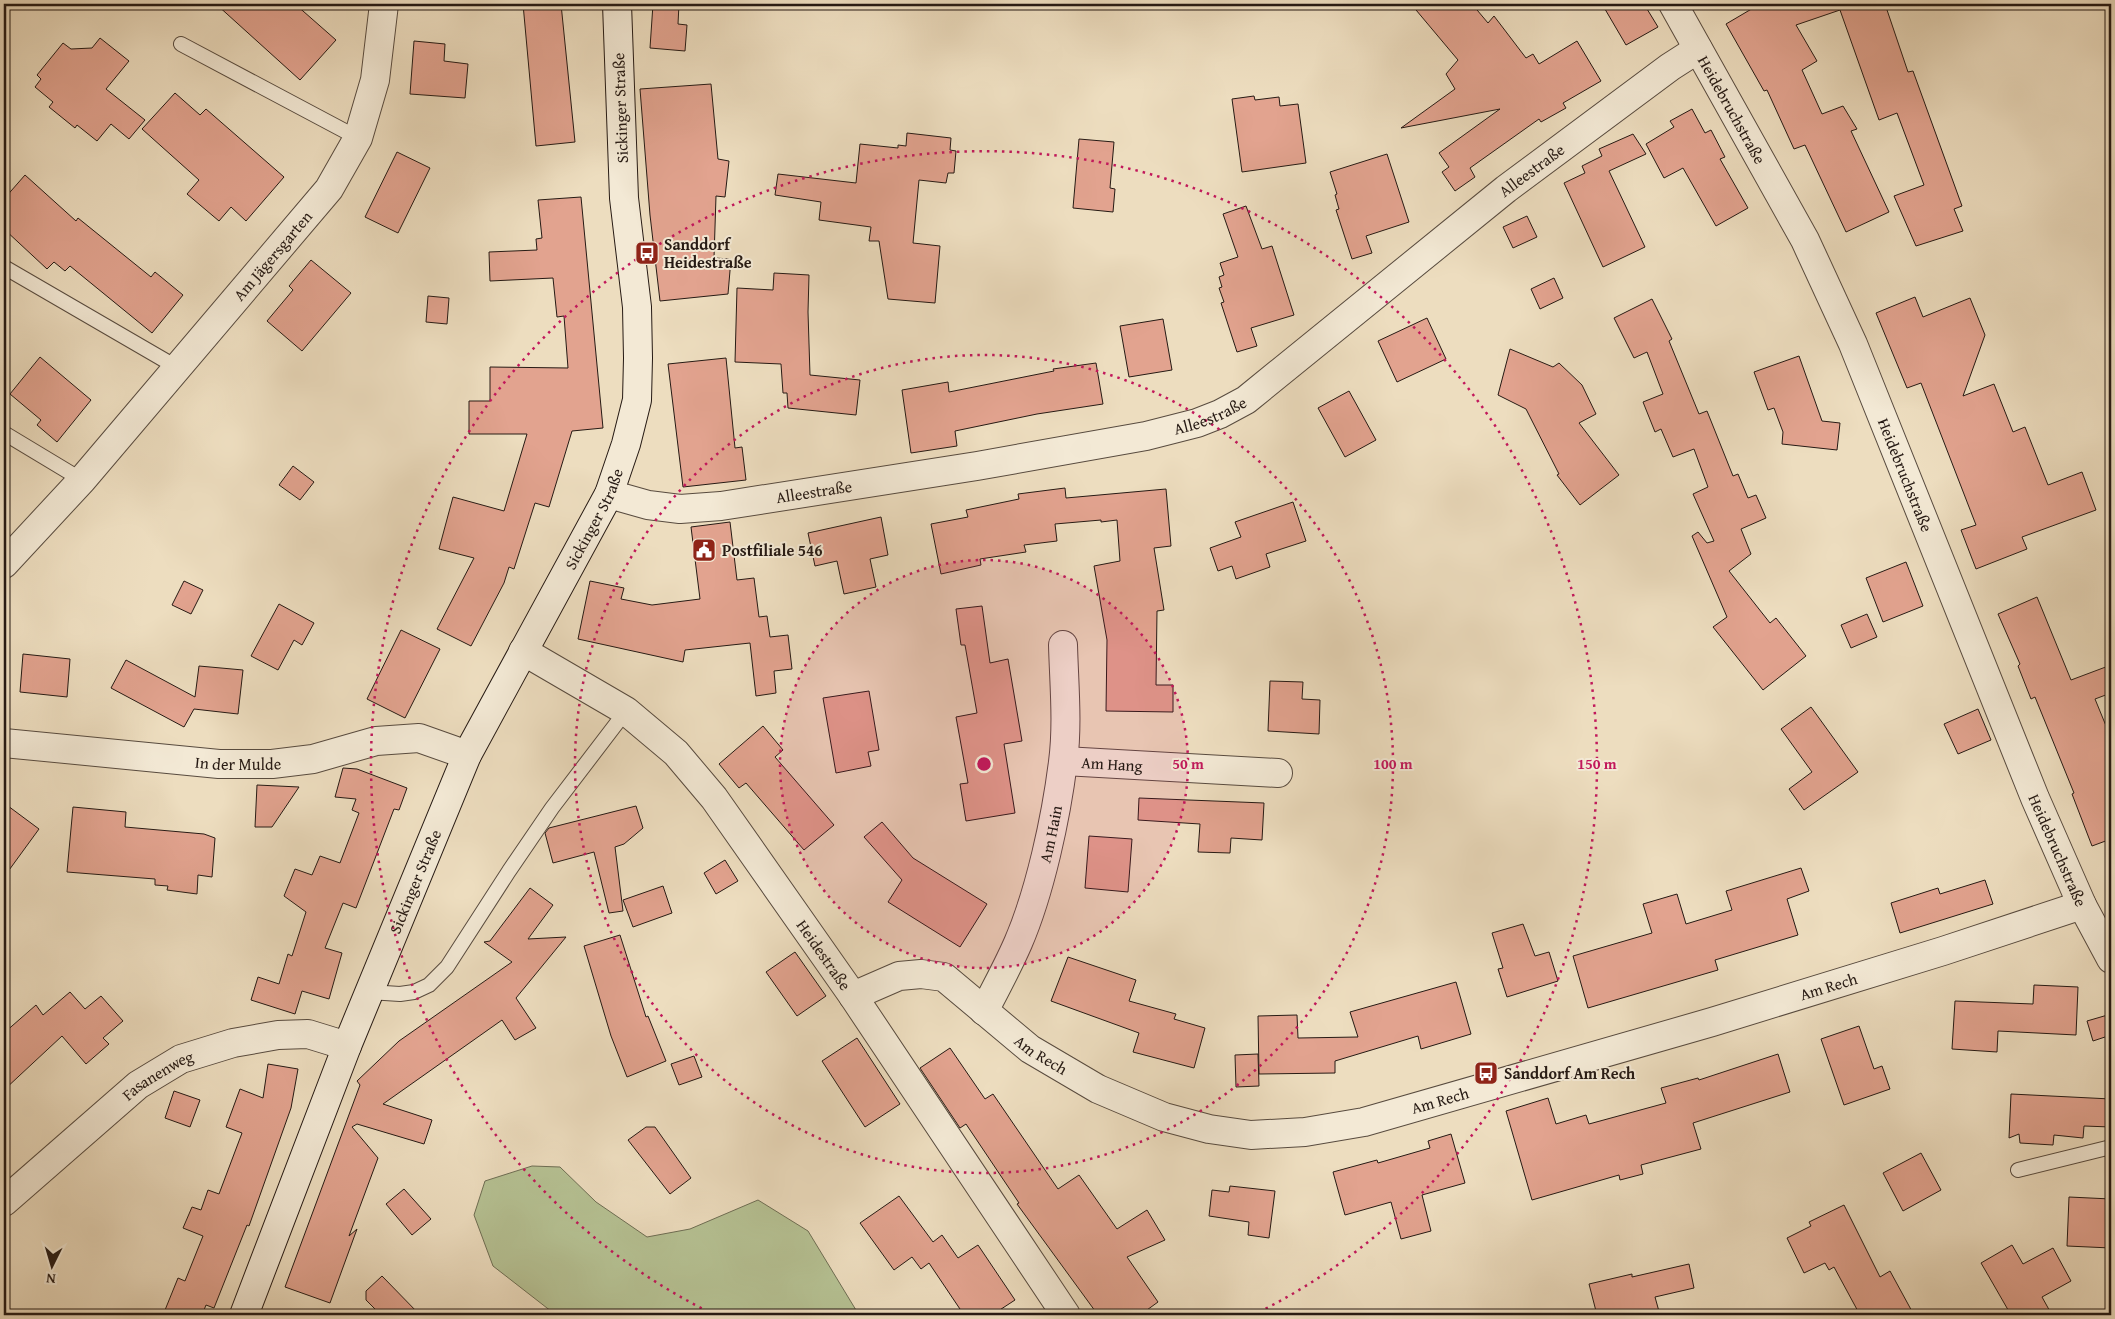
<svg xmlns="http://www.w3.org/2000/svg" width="2115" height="1319" viewBox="0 0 2115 1319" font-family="'Gentium Book Plus',serif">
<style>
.green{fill:#b6c294;stroke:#6e6e54}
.building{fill:#e2a38f;stroke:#261a14}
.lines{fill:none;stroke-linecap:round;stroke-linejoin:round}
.lane-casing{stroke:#584b3f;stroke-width:16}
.street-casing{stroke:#584b3f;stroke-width:30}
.secondary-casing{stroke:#261a14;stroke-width:30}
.lane{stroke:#f3e9d5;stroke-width:14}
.street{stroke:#f3e9d5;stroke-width:28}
.secondary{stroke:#f3e9d5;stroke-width:28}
.ring{fill:none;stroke:#c2185b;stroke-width:2.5;stroke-dasharray:2.5 5}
.labels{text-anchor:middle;stroke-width:4;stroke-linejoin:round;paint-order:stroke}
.street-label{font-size:16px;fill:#261a14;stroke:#f3e9d5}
.poi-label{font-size:16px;font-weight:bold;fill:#261a14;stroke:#f3e9d5;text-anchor:start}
.centre{fill:#c2185b;stroke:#f3e9d5;stroke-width:2.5}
.ring-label{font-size:15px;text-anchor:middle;font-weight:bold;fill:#c2185b;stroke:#f3e9d5;stroke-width:4;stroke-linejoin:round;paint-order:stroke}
</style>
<rect width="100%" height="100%" fill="#edddbf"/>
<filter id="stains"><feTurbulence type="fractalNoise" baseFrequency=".004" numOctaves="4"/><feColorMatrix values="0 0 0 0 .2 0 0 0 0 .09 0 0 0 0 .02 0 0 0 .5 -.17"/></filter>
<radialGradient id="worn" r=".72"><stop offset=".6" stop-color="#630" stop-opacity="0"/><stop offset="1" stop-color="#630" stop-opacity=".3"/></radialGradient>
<!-- green -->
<polygon class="green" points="532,1166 560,1167 596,1202 647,1237 690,1229 758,1200 808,1231 859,1315 556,1315 493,1266 474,1215 485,1181"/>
<!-- building -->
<g class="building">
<polygon points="216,4 295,4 336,40 300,80"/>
<polygon points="523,4 561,4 575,142 536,146"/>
<polygon points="653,4 679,4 678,24 687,25 685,51 650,48"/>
<polygon points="1411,4 1472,4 1488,23 1494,16 1526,58 1533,54 1539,64 1577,41 1601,81 1563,103 1566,108 1541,122 1539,119 1470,168 1475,177 1455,191 1442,172 1449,167 1439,153 1500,109 1401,128 1455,89 1446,74 1458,60"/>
<polygon points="1602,4 1644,4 1658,27 1626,45"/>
<polygon points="1760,4 1885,4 1908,72 1913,71 1962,206 1954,209 1963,231 1916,246 1894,196 1924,185 1897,113 1879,120 1840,10 1796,25 1817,61 1802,70 1822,114 1843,106 1857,129 1851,131 1889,212 1846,232 1805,145 1794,149 1767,90 1764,91 1726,24"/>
<polygon points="100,38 129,61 106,89 145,120 129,139 111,124 97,141 77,125 75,128 49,107 53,102 35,87 41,79 37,75 63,43 71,49 92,48"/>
<polygon points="414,41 445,44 444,61 468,64 465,98 410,94"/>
<polygon points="711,84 718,159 729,161 725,197 716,196 714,258 731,259 728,294 660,301 650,215 640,89"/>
<polygon points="175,93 200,115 206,109 284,177 246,221 231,207 219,221 187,194 199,180 142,129"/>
<polygon points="1254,96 1255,100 1279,97 1280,106 1298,104 1306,163 1242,172 1232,99"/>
<polygon points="1692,109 1705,133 1711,130 1725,157 1720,159 1748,208 1716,226 1683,168 1664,178 1646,144 1674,127 1670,121"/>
<polygon points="907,133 951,138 950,150 956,151 954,173 948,173 946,183 919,180 913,243 940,246 935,303 888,299 879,241 869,241 871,227 819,220 821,202 775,195 778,174 856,183 860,144 898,148 898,145 906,146"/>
<polygon points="1633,134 1646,154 1609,171 1645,247 1603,267 1564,183 1585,173 1582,166 1602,156 1599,149"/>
<polygon points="1079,139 1114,142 1110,188 1115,189 1113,212 1073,208"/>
<polygon points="397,152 430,168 398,233 365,217"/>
<polygon points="1387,154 1409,222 1366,236 1372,253 1352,259 1336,210 1339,209 1335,195 1337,194 1330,172"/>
<polygon points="25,175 76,221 78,218 151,277 155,272 183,295 152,333 70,266 65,271 54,262 47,269 4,229 4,199"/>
<polygon points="581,197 603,428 572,431 549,507 535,503 514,569 509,567 504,583 471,646 437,629 474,558 439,549 453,497 504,511 527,434 469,434 469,401 490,401 490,367 568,368 564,316 557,317 553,278 490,281 489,252 537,250 536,239 542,238 538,200"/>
<polygon points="1246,206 1262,249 1272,246 1294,315 1251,328 1257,346 1237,352 1221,303 1224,302 1219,288 1222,287 1219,277 1224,275 1220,263 1238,257 1223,214"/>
<polygon points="1527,216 1537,237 1513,248 1503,227"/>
<polygon points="311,260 351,293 302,351 267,321 293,290 289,286"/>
<polygon points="774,273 809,275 808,312 810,375 860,380 856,415 788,408 787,393 783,393 781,364 735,362 737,288 773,290"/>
<polygon points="1554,278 1563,298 1540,309 1531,289"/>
<polygon points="428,296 449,298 447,324 426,322"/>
<polygon points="1915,297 1923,317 1970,298 1985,335 1963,396 1994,384 2013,432 2025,427 2048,485 2082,472 2096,510 2022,537 2027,549 1976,569 1961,530 1976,525 1921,383 1907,388 1876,313"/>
<polygon points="1652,299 1672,339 1669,341 1699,414 1707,411 1733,476 1738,474 1748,498 1756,495 1766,518 1741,529 1751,554 1729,571 1770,623 1776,618 1806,656 1763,690 1713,627 1727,617 1692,536 1698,532 1707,543 1714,541 1693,494 1708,487 1694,449 1673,457 1661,429 1655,432 1643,402 1663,394 1647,352 1634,358 1614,318"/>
<polygon points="1427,318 1446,359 1397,382 1378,341"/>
<polygon points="1163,319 1172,370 1129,377 1120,326"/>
<polygon points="1510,349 1553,367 1559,363 1582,385 1596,414 1579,423 1619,475 1580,505 1557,475 1559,474 1526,409 1498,395"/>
<polygon points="1799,356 1822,421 1840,423 1837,450 1782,444 1783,432 1774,408 1768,410 1754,372"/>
<polygon points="40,357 91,400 57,442 37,425 41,420 10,394"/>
<polygon points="726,358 735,448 742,447 746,480 683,487 668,364"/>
<polygon points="1096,363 1103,404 1037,414 955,431 957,446 911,453 902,390 948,382 949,392 1054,371 1053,369"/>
<polygon points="1349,391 1376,440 1345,457 1318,408"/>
<polygon points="293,466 314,482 300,500 279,485"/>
<polygon points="1065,488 1066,498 1166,489 1171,546 1154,548 1164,610 1157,611 1156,685 1173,685 1173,712 1106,711 1107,640 1094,566 1120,561 1117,520 1101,522 1101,520 1055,524 1057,541 1024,545 1026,552 980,559 981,565 941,574 931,524 968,517 966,510 1019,499 1018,494"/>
<polygon points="1293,502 1306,541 1266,554 1270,567 1236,579 1232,566 1218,571 1210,548 1241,537 1235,522"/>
<polygon points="881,517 888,555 870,559 876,587 844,594 837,561 815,566 808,533"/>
<polygon points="730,522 737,580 754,578 759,617 767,616 770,637 788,635 792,669 774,671 776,693 756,696 750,643 685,650 683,662 578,639 590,581 624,588 621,599 652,605 700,599 691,527"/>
<polygon points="1906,562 1923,606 1883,622 1866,578"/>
<polygon points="184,581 203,590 191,614 172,605"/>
<polygon points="2037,597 2071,680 2111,665 2111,693 2095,699 2111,738 2111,839 2092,846 2072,794 2074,793 2035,697 2031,699 2018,666 2020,664 1998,614"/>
<polygon points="279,604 314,623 302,645 294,640 278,670 251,656"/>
<polygon points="982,606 990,663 1008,659 1022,741 1004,744 1015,813 966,821 960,784 968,783 956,717 977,713 965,645 961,645 956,609"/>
<polygon points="1867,614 1877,637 1851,648 1841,625"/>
<polygon points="401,630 440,649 405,718 367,699"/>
<polygon points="23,654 70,659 67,697 20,692"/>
<polygon points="126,660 195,697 199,666 243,670 238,714 194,709 184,727 111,688"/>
<polygon points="1270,681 1303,682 1302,699 1320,700 1319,734 1268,731"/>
<polygon points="869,691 879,750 868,752 871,766 836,773 823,698"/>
<polygon points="1811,707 1858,772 1804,810 1789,789 1812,772 1781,729"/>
<polygon points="1978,709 1991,740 1958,754 1944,724"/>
<polygon points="763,726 783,750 775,757 834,825 804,850 746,783 739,788 719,764"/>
<polygon points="343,768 357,769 407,788 399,810 394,809 356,908 343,903 325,948 342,953 329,999 302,991 295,1014 251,1000 258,977 279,984 288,954 292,956 306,912 284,896 295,869 312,875 320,856 340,863 359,813 352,810 356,799 335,797"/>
<polygon points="257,785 299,787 272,827 255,827"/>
<polygon points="1139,798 1264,803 1262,840 1231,838 1230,853 1198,852 1200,824 1138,820"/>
<polygon points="4,803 39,829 4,877"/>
<polygon points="636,806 643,828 624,844 615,847 623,911 609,913 594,852 553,863 545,833 549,828"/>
<polygon points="73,807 126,812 125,827 204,834 215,838 212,877 198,875 197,894 167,890 168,886 155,885 155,879 67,872"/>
<polygon points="882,822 913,858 987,904 960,947 888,902 902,880 864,837"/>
<polygon points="1089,836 1132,839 1128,892 1085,888"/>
<polygon points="725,860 738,881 716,894 704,873"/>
<polygon points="1801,868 1809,891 1787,899 1798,935 1715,960 1718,970 1588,1008 1573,956 1652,933 1643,904 1677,894 1686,924 1732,910 1726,891"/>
<polygon points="1985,880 1993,904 1900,933 1891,903 1938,888 1940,894"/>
<polygon points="663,886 672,913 633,927 623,900"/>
<polygon points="530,888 553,905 528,939 566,937 516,998 536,1028 515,1040 502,1020 383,1104 432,1120 424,1144 357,1124 352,1127 378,1158 349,1236 357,1229 330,1303 285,1287 360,1085 357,1081 399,1041 512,962 484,942 490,941"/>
<polygon points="1523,924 1535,956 1549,952 1558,981 1507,997 1498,969 1503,968 1492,933"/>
<polygon points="620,935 646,1017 648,1016 666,1061 627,1077 611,1036 584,946"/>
<polygon points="795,952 826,996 797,1016 766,972"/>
<polygon points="1068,957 1136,980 1129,1001 1176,1014 1174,1019 1205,1028 1194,1068 1133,1052 1139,1033 1051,1001"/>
<polygon points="1456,982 1471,1034 1421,1049 1418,1036 1335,1061 1335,1073 1259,1074 1258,1016 1297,1015 1298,1038 1358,1037 1350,1012"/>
<polygon points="2034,985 2078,987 2076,1035 1998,1031 1997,1052 1952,1049 1955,1001 2033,1004"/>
<polygon points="70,992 85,1009 101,996 123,1021 103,1038 109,1044 86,1064 62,1036 4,1090 4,1033 36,1005 43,1015"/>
<polygon points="2111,1014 2111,1035 2093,1041 2087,1021"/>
<polygon points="1859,1026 1874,1069 1882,1066 1890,1089 1844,1105 1821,1039"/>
<polygon points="857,1038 900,1104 865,1127 822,1061"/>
<polygon points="950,1048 985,1099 993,1094 1058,1189 1079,1175 1117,1229 1147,1210 1165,1240 1127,1257 1158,1302 1140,1315 1098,1315 1017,1204 1019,1203 966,1124 960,1128 920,1068"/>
<polygon points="1258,1054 1259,1086 1236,1087 1235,1055"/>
<polygon points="1778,1054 1790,1092 1693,1123 1701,1149 1641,1165 1643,1174 1620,1180 1619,1175 1532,1200 1506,1111 1548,1098 1556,1124 1586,1115 1589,1124 1666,1103 1661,1088 1698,1078 1699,1080"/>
<polygon points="694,1056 702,1077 679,1085 671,1064"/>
<polygon points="268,1064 298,1069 291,1108 249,1226 247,1225 214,1308 206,1305 202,1315 163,1315 178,1278 185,1281 203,1236 183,1228 192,1207 201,1210 208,1190 219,1194 242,1133 226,1127 240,1089 263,1098"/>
<polygon points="174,1091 200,1100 190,1127 165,1118"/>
<polygon points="2011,1094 2111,1099 2111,1127 2084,1126 2083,1138 2054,1135 2053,1145 2020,1143 2019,1134 2009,1138"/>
<polygon points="646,1127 655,1127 691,1178 670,1194 628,1140"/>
<polygon points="1451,1134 1465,1183 1422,1195 1431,1231 1401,1239 1391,1202 1345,1215 1333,1172 1377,1160 1378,1163 1430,1148 1428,1141"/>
<polygon points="1921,1153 1941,1190 1903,1211 1883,1173"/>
<polygon points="1230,1186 1275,1191 1269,1238 1248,1235 1249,1222 1209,1216 1212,1190 1229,1192"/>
<polygon points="404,1189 431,1219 412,1235 386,1204"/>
<polygon points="899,1196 933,1242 942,1235 958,1258 978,1245 1015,1300 992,1315 964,1315 929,1263 921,1269 912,1257 894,1270 860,1223"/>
<polygon points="2069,1197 2111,1199 2111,1248 2067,1246"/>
<polygon points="1844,1205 1880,1277 1890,1271 1914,1315 1860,1315 1834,1267 1829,1270 1825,1263 1804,1273 1787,1238 1811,1226 1809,1222"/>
<polygon points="2012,1245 2023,1264 2053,1248 2071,1281 2042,1297 2052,1315 2011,1315 1988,1275 1981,1263"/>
<polygon points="1689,1264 1694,1288 1655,1297 1660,1315 1597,1315 1589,1284 1632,1274 1632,1277"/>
<polygon points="382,1276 420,1315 381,1315 366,1300 366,1291"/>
</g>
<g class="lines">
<!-- lane casing -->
<g class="lane-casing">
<g id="lane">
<polyline points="181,44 358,138"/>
<polyline points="4,267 178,368"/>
<polyline points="4,433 82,480"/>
<polyline points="369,992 400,994 414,992 429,985 447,967 509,871 552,808 626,711"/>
<polyline points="2018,1170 2111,1147"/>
</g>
</g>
<!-- street casing -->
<g class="street-casing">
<g id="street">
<path id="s1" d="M1673,4L1805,240L1853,344L2035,798L2082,905L2111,959"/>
<path id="s2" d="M609,494L648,505L680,509L721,506L977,466L1146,436L1197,423L1220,414L1246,400L1506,189L1670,67L1698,49"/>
<path id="s3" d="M4,564L82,480L329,189L358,138L375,80L384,4"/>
<path id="s4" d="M523,651L626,711L676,753L714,798L853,996L1066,1315"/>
<path id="s5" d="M4,743L219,764H272L313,759L376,741L419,738L467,755"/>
<path id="s6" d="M1064,761L1278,773"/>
<path id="s7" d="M853,996L899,976L921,974L944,977L1030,1049L1098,1089L1164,1117L1209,1129L1251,1135L1305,1132L1364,1122L1712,1022L1943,951L2082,905"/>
<path id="s8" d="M984,1011C996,988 1008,966 1018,943C1040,892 1056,818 1063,762C1068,724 1064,683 1063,645"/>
<path id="s9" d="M4,1202L138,1085L181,1059L233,1043L278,1035L308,1034L347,1046"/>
</g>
</g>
<!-- secondary casing -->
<g class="secondary-casing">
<g id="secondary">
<path id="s10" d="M244,1315L347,1046L467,755L609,494L626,444L637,400L638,358L637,307L624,198L617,4"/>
</g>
</g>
<!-- lane -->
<use href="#lane" class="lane"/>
<!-- street -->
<use href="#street" class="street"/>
<!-- secondary -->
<use href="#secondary" class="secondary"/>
</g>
<!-- distance rings -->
<circle cx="984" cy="764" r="204" fill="#c2185b" fill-opacity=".12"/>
<g class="ring">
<circle cx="984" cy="764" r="204"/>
<circle cx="984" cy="764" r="409"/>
<path d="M715 1315A613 613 0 1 1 1253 1315"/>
</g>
<!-- icons -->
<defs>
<g id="bus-square" transform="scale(1.25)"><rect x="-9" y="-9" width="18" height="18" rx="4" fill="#8f2418" stroke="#f3e9d5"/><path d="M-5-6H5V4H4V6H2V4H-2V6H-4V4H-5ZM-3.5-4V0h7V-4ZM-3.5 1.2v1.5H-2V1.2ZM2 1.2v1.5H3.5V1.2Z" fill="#fff"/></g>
<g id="civic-square" transform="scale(1.25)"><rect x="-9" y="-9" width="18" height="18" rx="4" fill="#8f2418" stroke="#f3e9d5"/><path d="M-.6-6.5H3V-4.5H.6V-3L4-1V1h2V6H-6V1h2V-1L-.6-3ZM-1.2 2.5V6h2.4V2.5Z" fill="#fff"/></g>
</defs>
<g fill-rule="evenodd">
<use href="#bus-square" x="647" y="253"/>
<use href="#civic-square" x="704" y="550"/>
<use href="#bus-square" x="1486" y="1073"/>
</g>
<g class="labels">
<!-- street labels -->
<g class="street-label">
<text transform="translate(620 108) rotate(-92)" y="6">Sickinger Straße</text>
<text dy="6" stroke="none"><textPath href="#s1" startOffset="121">Heidebruchstraße</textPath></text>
<text dy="6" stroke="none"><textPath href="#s2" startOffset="1018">Alleestraße</textPath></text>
<text dy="6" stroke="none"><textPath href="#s3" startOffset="409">Am Jägersgarten</textPath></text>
<text dy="6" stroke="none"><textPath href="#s2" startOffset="612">Alleestraße</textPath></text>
<text dy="6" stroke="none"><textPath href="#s1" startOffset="526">Heidebruchstraße</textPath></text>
<text dy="6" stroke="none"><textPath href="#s2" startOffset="208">Alleestraße</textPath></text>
<text dy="6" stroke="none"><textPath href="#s10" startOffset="871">Sickinger Straße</textPath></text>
<text dy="6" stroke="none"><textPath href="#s5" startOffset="235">In der Mulde</textPath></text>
<text dy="6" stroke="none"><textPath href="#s6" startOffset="48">Am Hang</textPath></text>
<text dy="6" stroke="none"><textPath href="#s8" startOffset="190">Am Hain</textPath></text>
<text dy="6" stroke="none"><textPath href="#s1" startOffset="931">Heidebruchstraße</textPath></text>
<text dy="6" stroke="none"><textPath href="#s10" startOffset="466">Sickinger Straße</textPath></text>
<text dy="6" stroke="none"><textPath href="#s4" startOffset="435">Heidestraße</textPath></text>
<text dy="6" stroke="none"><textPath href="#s7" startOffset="1045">Am Rech</textPath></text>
<text dy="6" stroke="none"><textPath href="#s7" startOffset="220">Am Rech</textPath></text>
<text dy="6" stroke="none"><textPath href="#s9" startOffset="200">Fasanenweg</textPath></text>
<text dy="6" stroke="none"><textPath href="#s7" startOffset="640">Am Rech</textPath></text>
</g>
<!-- poi labels -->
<g class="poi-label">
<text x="664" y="250">Sanddorf<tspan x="664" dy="18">Heidestraße</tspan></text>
<text x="722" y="556">Postfiliale 546</text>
<text x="1504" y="1079">Sanddorf Am Rech</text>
</g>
</g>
<circle cx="984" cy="764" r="8" class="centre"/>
<g class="ring-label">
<text x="1188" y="769">50 m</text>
<text x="1393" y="769">100 m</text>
<text x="1597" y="769">150 m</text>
</g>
<!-- margin -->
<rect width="2115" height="1319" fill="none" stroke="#edddbf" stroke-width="20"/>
<rect x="5" y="5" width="2105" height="1309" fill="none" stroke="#261a14" stroke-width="2.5"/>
<rect x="10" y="10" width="2095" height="1299" fill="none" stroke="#261a14"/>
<!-- north arrow -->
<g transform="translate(52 1266) rotate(185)" stroke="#f3e9d5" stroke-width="4" paint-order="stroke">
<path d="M0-4L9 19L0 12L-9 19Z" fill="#261a14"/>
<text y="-8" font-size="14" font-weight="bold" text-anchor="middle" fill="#261a14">N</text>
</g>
<rect width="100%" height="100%" filter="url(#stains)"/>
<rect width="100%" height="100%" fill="url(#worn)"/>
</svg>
